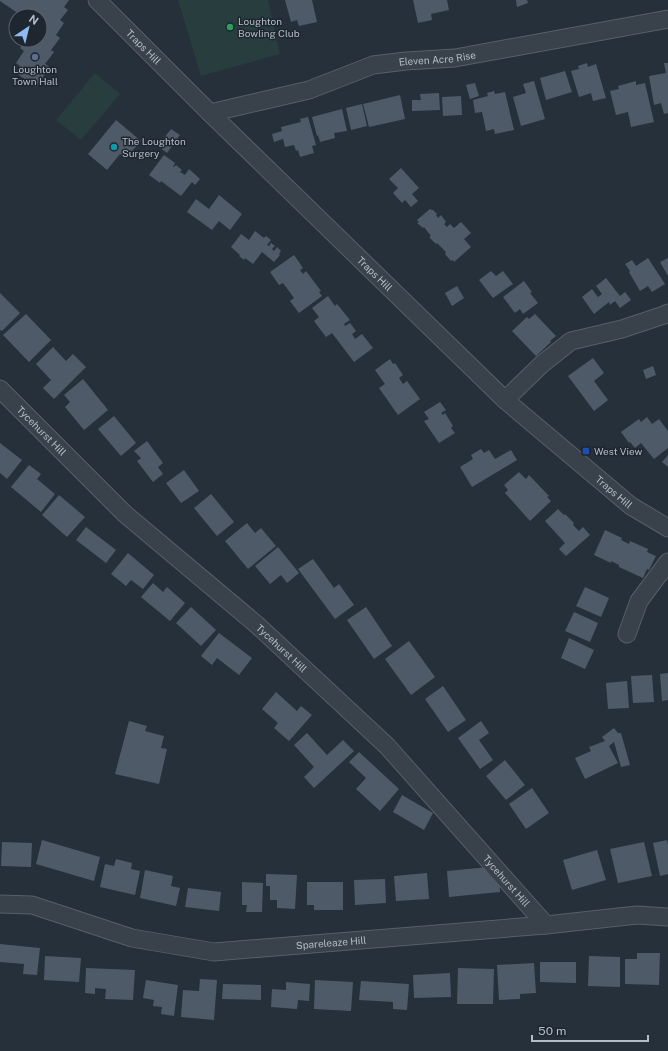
<svg xmlns="http://www.w3.org/2000/svg" width="668" height="1051" viewBox="0 0 668 1051" font-family="'Public Sans',sans-serif">
<style>
.green{fill:#283d3d}
.building{fill:#4e5a67}
.lines{fill:none;stroke-linecap:round;stroke-linejoin:round}
.minor-casing{stroke:#575f69;stroke-width:19}
.minor{stroke:#39414b;stroke-width:17}
.leisure-dot{fill:#2e9e5b;stroke:#1e2630;stroke-width:1.5}
.service-dot{fill:#5c6f8a;stroke:#1e2630;stroke-width:1.5}
.culture-dot{fill:#0f9aa8;stroke:#1e2630;stroke-width:1.5}
.transit-dot{fill:#1a4fb4;stroke:#1e2630;stroke-width:1.5}
.labels{text-anchor:middle;stroke-width:3;stroke-linejoin:round;paint-order:stroke}
.poi-label{font-size:10px;fill:#b4bcc7;stroke:#1e2630;text-anchor:start}
.street-label{font-size:10px;fill:#b4bcc7;stroke:#1e2630}
</style>
<rect width="100%" height="100%" fill="#25303b"/>
<!-- green -->
<g class="green">
<polygon points="178,0 268,0 280,54 201,76"/>
<polygon points="95,73 120,94 81,140 56,120"/>
</g>
<!-- building -->
<g class="building">
<polygon points="0,0 69,0 64,7 68,10 60,20 64,23 56,35 60,38 51,50 54,52 45,64 50,67 36,87 16,73 20,66 16,63 24,51 20,48 26,40 40,40 40,16 22,16 0,1"/>
<polygon points="285,0 312,0 317,22 299,26 297,20 291,22"/>
<polygon points="413,0 447,0 449,10 431,14 432,20 418,23"/>
<polygon points="516,0 527,0 528,3 517,7"/>
<polygon points="587,63 588,67 596,64 606,98 593,101 591,93 579,97 571,71 579,69 578,66"/>
<polygon points="664,63 668,63 668,113 664,114 661,103 654,105 649,76 666,73"/>
<polygon points="565,71 572,92 546,100 540,78"/>
<polygon points="534,81 545,119 521,126 513,97 526,93 523,84"/>
<polygon points="636,81 636,85 645,83 654,122 631,127 628,112 616,115 610,91 619,89 618,86"/>
<polygon points="475,83 479,96 470,99 466,85"/>
<polygon points="494,91 495,94 505,92 514,130 495,134 494,129 486,131 482,112 475,113 473,100 488,96 487,93"/>
<polygon points="439,93 440,110 412,111 412,100 421,100 420,94"/>
<polygon points="400,95 405,119 369,127 363,104"/>
<polygon points="461,96 462,115 443,116 442,97"/>
<polygon points="362,104 367,126 351,130 346,108"/>
<polygon points="342,109 347,131 334,133 335,138 320,142 318,135 317,136 312,117"/>
<polygon points="308,117 316,145 312,146 314,153 300,157 298,150 296,151 294,145 285,147 283,139 274,142 272,134 282,131 281,127 301,122 300,119"/>
<polygon points="116,120 141,141 125,159 120,154 107,170 88,154"/>
<polygon points="171,129 180,135 167,153 158,146"/>
<polygon points="164,155 175,163 173,167 174,167 176,165 182,170 180,172 185,175 189,169 200,179 195,185 192,182 181,196 161,181 160,183 149,175"/>
<polygon points="401,168 419,188 412,194 418,201 411,207 405,200 402,203 393,193 398,188 389,179"/>
<polygon points="219,195 242,214 230,230 219,221 212,230 187,212 196,199 209,209"/>
<polygon points="430,209 432,210 433,210 437,214 436,215 438,218 441,215 446,222 444,224 447,227 450,224 454,228 461,222 471,233 464,239 471,247 454,262 453,260 451,261 445,254 446,252 437,243 436,244 429,237 431,236 424,227 423,228 417,223 419,222 417,220"/>
<polygon points="255,231 264,238 266,236 271,240 267,245 269,246 271,243 275,246 272,249 274,251 277,247 281,251 279,254 280,255 274,262 262,252 253,264 245,258 244,260 239,256 240,255 231,247 241,234 249,240"/>
<polygon points="294,255 303,268 300,270 303,274 306,271 321,291 319,292 322,296 299,313 290,301 294,298 283,283 279,285 270,272"/>
<polygon points="648,258 665,284 652,292 648,286 640,291 629,272 630,271 625,264 632,260 636,266"/>
<polygon points="668,258 668,276 660,262"/>
<polygon points="491,271 496,276 503,271 513,284 493,298 479,280"/>
<polygon points="606,278 620,296 625,292 631,300 620,308 615,301 610,305 609,302 594,314 582,297 592,289 598,297 602,294 596,286"/>
<polygon points="524,281 532,292 530,293 538,303 523,314 520,309 515,313 503,297"/>
<polygon points="457,286 464,298 452,306 445,293"/>
<polygon points="0,293 20,313 2,331 0,330"/>
<polygon points="328,296 335,306 337,304 350,320 344,324 345,326 350,323 356,331 352,334 355,339 362,334 373,348 354,362 332,333 326,337 314,321 319,317 312,308"/>
<polygon points="26,314 51,340 29,362 3,335"/>
<polygon points="535,314 556,336 550,341 551,342 536,356 512,331 527,317 529,319"/>
<polygon points="53,347 66,361 73,354 86,367 54,399 43,388 51,380 36,364"/>
<polygon points="593,358 604,373 594,381 608,400 594,411 568,376"/>
<polygon points="390,359 393,364 395,363 403,375 399,378 403,384 407,381 420,399 398,415 379,388 385,384 375,370"/>
<polygon points="653,366 656,375 646,379 643,370"/>
<polygon points="83,379 108,410 84,430 65,407 70,402 64,395"/>
<polygon points="440,402 446,410 441,413 443,415 445,413 453,426 451,428 455,433 439,443 424,421 429,419 424,412"/>
<polygon points="114,416 136,443 121,456 98,429"/>
<polygon points="647,417 652,424 659,419 668,431 668,448 654,459 641,443 635,448 630,442 629,443 621,432 639,419 641,422"/>
<polygon points="147,441 163,463 158,467 163,474 153,482 137,461 141,458 134,451"/>
<polygon points="0,443 22,460 7,479 0,473"/>
<polygon points="481,449 484,453 489,450 495,459 511,450 517,460 472,487 460,467 473,459 471,455"/>
<polygon points="668,455 668,467 662,462"/>
<polygon points="29,465 41,474 37,479 55,494 41,512 11,487"/>
<polygon points="184,470 199,491 181,503 166,483"/>
<polygon points="519,472 526,479 529,475 549,496 547,497 551,501 530,521 505,493 508,490 504,485"/>
<polygon points="211,494 234,522 217,536 194,508"/>
<polygon points="59,495 85,517 67,537 42,515"/>
<polygon points="558,509 564,515 565,514 574,523 573,525 579,531 583,527 590,535 566,556 559,549 565,543 545,521"/>
<polygon points="247,523 255,533 261,528 276,546 248,569 225,541"/>
<polygon points="86,527 116,550 106,563 76,540"/>
<polygon points="605,530 622,538 621,540 629,544 630,541 648,549 647,552 656,556 649,570 647,569 643,578 619,567 619,565 611,561 611,563 594,555"/>
<polygon points="278,547 299,573 287,583 281,575 270,584 255,566"/>
<polygon points="128,553 154,575 143,589 131,580 126,586 111,574"/>
<polygon points="313,559 334,588 339,584 354,605 335,619 298,569"/>
<polygon points="153,583 163,592 167,587 185,603 170,621 141,597"/>
<polygon points="585,587 609,598 601,617 576,606"/>
<polygon points="191,607 216,630 201,646 176,623"/>
<polygon points="366,607 392,646 374,659 347,620"/>
<polygon points="574,612 598,623 590,642 565,631"/>
<polygon points="219,633 252,658 239,675 217,658 212,665 201,656"/>
<polygon points="569,638 594,650 585,669 561,658"/>
<polygon points="409,641 435,677 411,695 385,659"/>
<polygon points="668,673 668,700 662,701 660,674"/>
<polygon points="652,675 654,702 633,703 631,676"/>
<polygon points="627,681 629,708 608,709 606,683"/>
<polygon points="443,686 466,720 448,732 425,699"/>
<polygon points="276,692 297,711 301,706 312,715 289,741 274,728 278,723 262,709"/>
<polygon points="129,721 147,726 145,731 164,736 161,748 167,749 159,784 115,774"/>
<polygon points="481,721 489,733 479,740 493,760 480,769 458,738"/>
<polygon points="614,728 618,733 621,733 630,765 621,767 614,742 609,746 618,763 585,779 575,758 591,751 589,747 605,741 602,737"/>
<polygon points="307,733 327,755 343,740 354,751 314,788 304,777 314,767 294,745"/>
<polygon points="359,752 399,789 380,811 356,789 366,778 349,762"/>
<polygon points="505,760 525,785 506,800 486,776"/>
<polygon points="532,788 549,813 526,829 509,804"/>
<polygon points="402,795 433,813 424,830 393,812"/>
<polygon points="42,840 100,857 94,881 36,864"/>
<polygon points="667,840 668,845 668,874 660,876 653,843"/>
<polygon points="2,842 32,843 31,867 1,866"/>
<polygon points="644,842 652,876 618,883 610,849"/>
<polygon points="597,850 606,880 572,890 563,860"/>
<polygon points="116,859 132,863 131,869 140,871 135,895 100,887 105,864 114,866"/>
<polygon points="489,867 490,877 499,876 500,892 449,897 447,871"/>
<polygon points="145,870 173,876 171,886 180,888 176,906 140,898"/>
<polygon points="427,873 429,899 396,901 394,876"/>
<polygon points="266,874 297,875 295,909 277,908 277,900 270,900 270,886 266,886"/>
<polygon points="385,879 386,903 355,905 354,880"/>
<polygon points="242,882 263,883 262,912 246,912 247,905 242,905"/>
<polygon points="307,882 343,882 343,910 314,910 314,905 307,905"/>
<polygon points="188,888 221,892 219,911 185,907"/>
<polygon points="0,944 40,948 37,975 23,974 24,964 0,962"/>
<polygon points="637,953 660,953 659,985 625,984 625,959 637,959"/>
<polygon points="45,956 81,958 79,982 44,980"/>
<polygon points="589,956 620,957 620,987 588,986"/>
<polygon points="540,962 576,962 576,983 540,982"/>
<polygon points="534,963 536,993 520,994 520,999 499,1000 497,965"/>
<polygon points="86,968 135,970 133,1000 105,999 106,989 95,988 95,994 85,993"/>
<polygon points="458,968 494,969 493,1004 457,1004"/>
<polygon points="450,973 451,997 414,998 413,975"/>
<polygon points="200,979 217,980 214,1020 181,1017 183,990 199,991"/>
<polygon points="146,980 178,985 174,1016 161,1014 162,1007 153,1006 154,1000 143,998"/>
<polygon points="315,980 353,982 351,1011 314,1009"/>
<polygon points="361,981 409,984 407,1010 393,1009 393,1002 359,1000"/>
<polygon points="286,982 310,984 309,1001 298,1000 297,1009 271,1007 272,989 286,990"/>
<polygon points="223,984 261,985 261,1000 222,999"/>
</g>
<g class="lines">
<!-- minor casing -->
<g class="minor-casing">
<g id="minor">
<path id="s1" d="M97,0L210,113L505,400L631,506L668,528"/>
<path id="s2" d="M210,113L309,90L373,65L406,61L455,58L668,19"/>
<path id="s3" d="M0,389L125,514L256,624L387,746L546,925"/>
<polyline points="505,400 542,364 571,341 622,329 664,315 668,313"/>
<polyline points="627,634 639,601 668,562"/>
<path id="s4" d="M0,904L32,905L132,938L214,952L546,925L637,915L668,917"/>
</g>
</g>
<!-- minor -->
<use href="#minor" class="minor"/>
</g>
<!-- markers -->
<circle class="leisure-dot" cx="230" cy="27" r="4"/>
<circle class="service-dot" cx="35" cy="57" r="4"/>
<circle class="culture-dot" cx="114" cy="147" r="4"/>
<rect class="transit-dot" x="582" y="447" width="8" height="8" rx="2"/>
<g class="labels">
<!-- poi labels -->
<g class="poi-label">
<text x="238" y="25">Loughton<tspan x="238" dy="12">Bowling Club</tspan></text>
<text x="35" y="73" text-anchor="middle">Loughton<tspan x="35" dy="12">Town Hall</tspan></text>
<text x="122" y="145">The Loughton<tspan x="122" dy="12">Surgery</tspan></text>
<text x="594" y="455">West View</text>
</g>
<!-- street labels -->
<g class="street-label">
<text dy="4" stroke="none"><textPath href="#s1" startOffset="66">Traps Hill</textPath></text>
<text dy="4" stroke="none"><textPath href="#s2" startOffset="235">Eleven Acre Rise</textPath></text>
<text dy="4" stroke="none"><textPath href="#s1" startOffset="390">Traps Hill</textPath></text>
<text dy="4" stroke="none"><textPath href="#s3" startOffset="59">Tycehurst Hill</textPath></text>
<text dy="4" stroke="none"><textPath href="#s1" startOffset="714">Traps Hill</textPath></text>
<text dy="4" stroke="none"><textPath href="#s3" startOffset="383">Tycehurst Hill</textPath></text>
<text dy="4" stroke="none"><textPath href="#s3" startOffset="707">Tycehurst Hill</textPath></text>
<text dy="4" stroke="none"><textPath href="#s4" startOffset="338">Spareleaze Hill</textPath></text>
</g>
</g>
<!-- north arrow -->
<g transform="translate(28 28) rotate(35)"><circle r="19" fill="#1e2630" stroke="#5a626c"/>
<path d="M0-3L7 15L0 10L-7 15Z" fill="#90baf0"/>
<text y="-6" font-size="11" font-weight="bold" text-anchor="middle" fill="#b4bcc7">N</text>
</g>
<!-- scale -->
<path d="M532 1035v6h116v-6" fill="none" stroke="#b4bcc7" stroke-width="2"/>
<text x="538" y="1035" font-size="12" fill="#b4bcc7" stroke="#1e2630" stroke-width="3" paint-order="stroke">50 m</text>
</svg>
